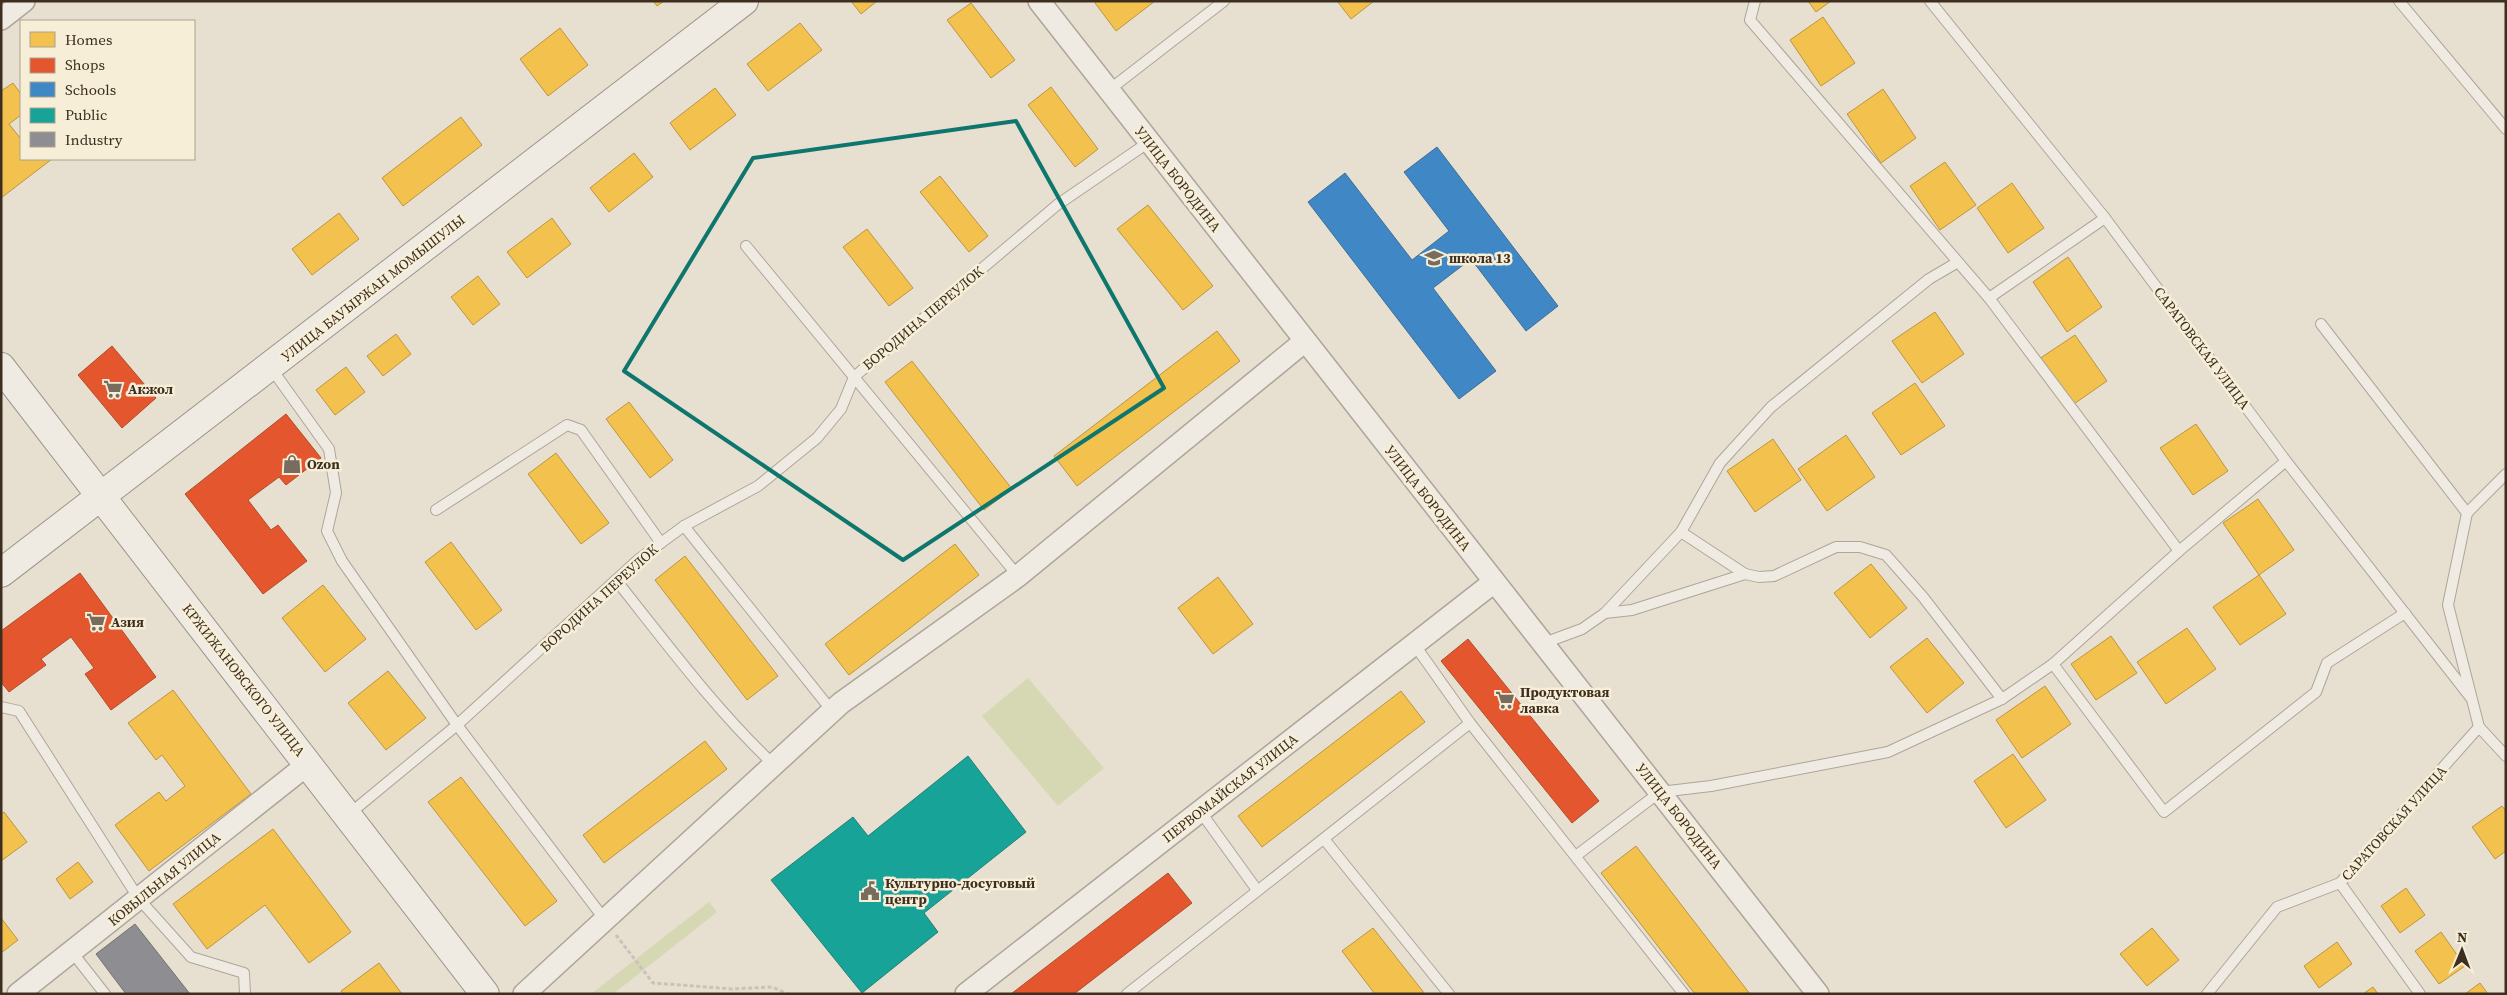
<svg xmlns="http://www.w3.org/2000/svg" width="2507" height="995" viewBox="0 0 2507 995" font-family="'Source Serif 4',serif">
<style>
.green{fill:#d6d7b3}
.homes{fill:#f2c14e;stroke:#bc9540}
.shops{fill:#e4572e;stroke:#b24b2a}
.schools{fill:#3f88c5;stroke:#3e6d94}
.public{fill:#17a398;stroke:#228074}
.industry{fill:#8d8d92;stroke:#757070}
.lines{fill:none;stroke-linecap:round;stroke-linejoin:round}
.lane-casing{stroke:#ada599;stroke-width:12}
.street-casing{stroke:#ada599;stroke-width:24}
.secondary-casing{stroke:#9c958a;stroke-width:30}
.path{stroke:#c8c2b9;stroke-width:3;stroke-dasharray:4 2.5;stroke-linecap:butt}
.lane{stroke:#efebe3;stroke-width:10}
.street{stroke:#efebe3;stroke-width:21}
.secondary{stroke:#efebe3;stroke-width:28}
.marked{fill:none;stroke:#0f766e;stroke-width:4;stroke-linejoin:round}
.labels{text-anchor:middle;stroke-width:5;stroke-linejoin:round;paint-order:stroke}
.street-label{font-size:14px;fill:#3d2e20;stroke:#f7eed8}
.poi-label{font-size:14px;font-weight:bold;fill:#3d2e20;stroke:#f7eed8;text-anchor:start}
</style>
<rect width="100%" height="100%" fill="#e7e0d1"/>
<!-- green -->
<g class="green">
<polygon points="1028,678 1104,768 1058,806 982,716"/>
<polygon points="709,902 717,912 613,994 591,994"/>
</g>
<!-- homes -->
<g class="homes">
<polygon points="653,1 664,1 657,6"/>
<polygon points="851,1 877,1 861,14"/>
<polygon points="1097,1 1155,1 1116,31 1095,3"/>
<polygon points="1337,1 1374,1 1351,19"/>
<polygon points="1808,1 1831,1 1816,12"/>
<polygon points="971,3 1015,60 991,78 947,20"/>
<polygon points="1823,17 1855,63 1821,86 1790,40"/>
<polygon points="800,23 822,50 768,91 747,64"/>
<polygon points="560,28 588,65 548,96 520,59"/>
<polygon points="13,83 21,94 21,115 9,124 21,139 21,159 52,159 1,198 1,91"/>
<polygon points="1051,87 1098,149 1075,167 1028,105"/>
<polygon points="715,88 736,115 690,150 670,123"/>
<polygon points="1883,89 1916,138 1881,163 1847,114"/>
<polygon points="461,117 482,145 403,206 382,178"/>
<polygon points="634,153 653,177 609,212 590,188"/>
<polygon points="1945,162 1976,205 1940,230 1910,186"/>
<polygon points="940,176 988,236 969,252 920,192"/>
<polygon points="2012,183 2044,228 2008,253 1977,208"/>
<polygon points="1148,205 1213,286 1183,310 1117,229"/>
<polygon points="339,213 359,239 312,275 292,249"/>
<polygon points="552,218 571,244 527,278 507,252"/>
<polygon points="867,229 913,288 889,306 843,247"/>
<polygon points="2068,257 2102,307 2067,332 2033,282"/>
<polygon points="478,276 500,304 473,325 451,297"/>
<polygon points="1935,312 1964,354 1922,383 1892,341"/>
<polygon points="1217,331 1240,361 1077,486 1054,456"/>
<polygon points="396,334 411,354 383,376 367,356"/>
<polygon points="2075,335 2107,381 2071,406 2039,359"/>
<polygon points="912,361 1012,489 984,510 885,382"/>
<polygon points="346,367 365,392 335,415 316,390"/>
<polygon points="1915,383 1945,426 1901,455 1872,413"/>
<polygon points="629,402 673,460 650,478 606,419"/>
<polygon points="2196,424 2228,471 2193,495 2160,448"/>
<polygon points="1846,435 1875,477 1827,511 1798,469"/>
<polygon points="1773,439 1801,480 1755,512 1727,471"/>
<polygon points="556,453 609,523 581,544 528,474"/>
<polygon points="2258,499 2294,550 2259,575 2223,523"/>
<polygon points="451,542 502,610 476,630 425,562"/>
<polygon points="955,544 979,575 849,675 825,644"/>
<polygon points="685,556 778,676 747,700 655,580"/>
<polygon points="1871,564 1907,608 1870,638 1834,593"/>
<polygon points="2259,575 2286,614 2240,645 2213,607"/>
<polygon points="1218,577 1253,624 1213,654 1178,608"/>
<polygon points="323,585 366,639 325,672 282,618"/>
<polygon points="2187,628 2216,669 2166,704 2137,662"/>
<polygon points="2111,636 2137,673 2096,700 2071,664"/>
<polygon points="1927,638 1964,683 1927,713 1890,667"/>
<polygon points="388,671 426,718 386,750 348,703"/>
<polygon points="2045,686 2071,724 2022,758 1996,720"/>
<polygon points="173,690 251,794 149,871 115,825 159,792 166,801 185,786 162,755 156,760 128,723"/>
<polygon points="1401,691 1425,722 1262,847 1238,816"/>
<polygon points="705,741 727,769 604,863 583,835"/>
<polygon points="2013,754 2046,800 2006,828 1974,781"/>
<polygon points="461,777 557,901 525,926 428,802"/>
<polygon points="2502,806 2506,811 2506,851 2495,859 2472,827"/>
<polygon points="4,812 27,842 1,861 1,814"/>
<polygon points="273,829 351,932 309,963 265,905 207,949 173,904"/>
<polygon points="1636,846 1750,994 1695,994 1601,873"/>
<polygon points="78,862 93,882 70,899 56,879"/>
<polygon points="2406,888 2425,915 2400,933 2381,906"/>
<polygon points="1,918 18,940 1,953"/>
<polygon points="1373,928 1425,994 1375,994 1342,951"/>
<polygon points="2152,928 2179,960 2147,986 2120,954"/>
<polygon points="2441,932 2465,966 2439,984 2415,951"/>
<polygon points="2337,942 2352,964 2319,988 2304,966"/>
<polygon points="379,963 402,994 343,994 341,991"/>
<polygon points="2480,983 2488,994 2465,994"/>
<polygon points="2373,987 2378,994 2363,994"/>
</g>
<!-- shops -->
<g class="shops">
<polygon points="112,346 156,398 122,428 78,375"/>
<polygon points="286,414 321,458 286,485 279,477 248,500 271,530 278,525 307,561 263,594 185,494"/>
<polygon points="80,573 156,677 111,710 85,674 94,668 71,637 41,659 46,665 9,692 1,682 1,631"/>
<polygon points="1468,639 1599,801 1572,823 1441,661"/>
<polygon points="1168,873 1192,903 1074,994 1011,994"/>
</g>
<!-- schools -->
<polygon class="schools" points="1437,147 1558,306 1526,331 1471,259 1433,288 1496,371 1459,399 1308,202 1345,173 1412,260 1449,231 1404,172"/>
<!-- public -->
<polygon class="public" points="968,756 1026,832 924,913 938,932 862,993 771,880 853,817 868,836"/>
<!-- industry -->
<polygon class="industry" points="135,924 190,994 126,994 96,954"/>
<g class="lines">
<!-- lane casing -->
<g class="lane-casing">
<g id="lane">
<polyline points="1755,1 1750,20 1989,298 2179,551"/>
<polyline points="1930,1 2105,218 2286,461 2471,698"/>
<polyline points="2399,1 2506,129"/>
<polyline points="1109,90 1224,1"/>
<polyline points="746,246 1018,576"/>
<polyline points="1989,298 2105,218"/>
<polyline points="2321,324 2467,513 2448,605 2479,727 2506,756"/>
<polyline points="271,368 329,449 336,493 327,531 342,561 457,725 605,920"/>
<polyline points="2286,461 2179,551 2053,664 2164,812 2316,692 2327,663 2405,613"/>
<polyline points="436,510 567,425 581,430 661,543"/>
<polyline points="2467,513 2506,474"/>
<polyline points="684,526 832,711"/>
<polyline points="1681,532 1745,574 1759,577 1774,576 1836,547 1860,547 1886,555 1923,597 2002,699"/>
<path d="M616,580C667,644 715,709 774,765"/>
<polyline points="1605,613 1632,610 1745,574"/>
<polyline points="1544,643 1582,629 1605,613 1681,532 1720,463 1771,407 1929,279 1958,262"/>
<polyline points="1414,644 1470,723 1684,994"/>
<polyline points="1,707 19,711 139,899 191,957 244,973 245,994"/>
<polyline points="1200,811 1257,890"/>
<polyline points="348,815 457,725 639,559 684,526 758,486 817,438 841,409 854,377 1057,205 1149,142"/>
<polyline points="1324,839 1449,994"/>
<polyline points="1577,855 1660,792 1711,786 1888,752 2002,699 2053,664"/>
<polyline points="72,952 105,994"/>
<polyline points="1127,994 1470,723"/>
<polyline points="2207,994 2277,907 2340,883"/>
<polyline points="2420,994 2340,883 2479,727"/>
</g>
</g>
<!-- street casing -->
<g class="street-casing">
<g id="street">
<polyline points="1039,1 1818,994"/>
<polyline points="1,19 24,1"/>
<polyline points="18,994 308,764"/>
<polyline points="524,994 841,703 1018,576 1305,341"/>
<polyline points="966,994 1494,582"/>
</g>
</g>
<!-- secondary casing -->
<g class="secondary-casing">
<g id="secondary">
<polyline points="1,367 485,994"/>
<polyline points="1,573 744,1"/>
</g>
</g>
<!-- path -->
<polyline class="path" points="616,935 653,983 732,989 772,987 788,994"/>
<!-- lane -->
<use href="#lane" class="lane"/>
<!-- street -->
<use href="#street" class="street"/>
<!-- secondary -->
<use href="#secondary" class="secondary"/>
</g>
<!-- marked area -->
<path class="marked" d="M1016,121L1164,388L903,560L624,371L753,158Z"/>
<!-- icons -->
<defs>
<g id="school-bare" transform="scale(1.5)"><path d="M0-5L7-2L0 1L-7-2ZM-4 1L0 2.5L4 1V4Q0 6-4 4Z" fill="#786c5e" stroke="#f7eed8" stroke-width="2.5" paint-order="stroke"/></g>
<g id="supermarket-bare" transform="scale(1.5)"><path d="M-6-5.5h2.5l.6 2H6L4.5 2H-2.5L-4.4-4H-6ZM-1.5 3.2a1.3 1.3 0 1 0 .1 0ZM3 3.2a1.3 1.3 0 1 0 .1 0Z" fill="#786c5e" stroke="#f7eed8" stroke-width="2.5" paint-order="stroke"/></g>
<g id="shop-bare" transform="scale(1.5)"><path d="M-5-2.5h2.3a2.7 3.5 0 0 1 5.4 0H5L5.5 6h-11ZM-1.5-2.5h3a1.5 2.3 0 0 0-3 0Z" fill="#786c5e" stroke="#f7eed8" stroke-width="2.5" paint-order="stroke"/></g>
<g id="civic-bare" transform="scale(1.5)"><path d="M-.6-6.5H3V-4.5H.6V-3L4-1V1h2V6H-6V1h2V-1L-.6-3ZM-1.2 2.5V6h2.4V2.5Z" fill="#786c5e" stroke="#f7eed8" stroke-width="2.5" paint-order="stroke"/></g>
</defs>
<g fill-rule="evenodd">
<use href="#school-bare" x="1434" y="258"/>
<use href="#supermarket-bare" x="113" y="389"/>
<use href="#shop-bare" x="292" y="464"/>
<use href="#supermarket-bare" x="96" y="622"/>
<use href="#supermarket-bare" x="1505" y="700"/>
<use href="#civic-bare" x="870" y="891"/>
</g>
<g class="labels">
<!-- street labels -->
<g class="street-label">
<text transform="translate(1178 179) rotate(52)" y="5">УЛИЦА БОРОДИНА</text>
<text transform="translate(373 288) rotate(-38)" y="5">УЛИЦА БАУЫРЖАН МОМЫШУЛЫ</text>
<text transform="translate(923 318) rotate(-40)" y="5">БОРОДИНА ПЕРЕУЛОК</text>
<text transform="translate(2202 348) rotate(53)" y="5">САРАТОВСКАЯ УЛИЦА</text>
<text transform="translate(1428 498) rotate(52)" y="5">УЛИЦА БОРОДИНА</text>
<text transform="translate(599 598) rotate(-42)" y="5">БОРОДИНА ПЕРЕУЛОК</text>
<text transform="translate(244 680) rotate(52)" y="5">КРЖИЖАНОВСКОГО УЛИЦА</text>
<text transform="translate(1230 788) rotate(-38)" y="5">ПЕРВОМАЙСКАЯ УЛИЦА</text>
<text transform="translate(1679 816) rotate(52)" y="5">УЛИЦА БОРОДИНА</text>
<text transform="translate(2394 823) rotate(-48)" y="5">САРАТОВСКАЯ УЛИЦА</text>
<text transform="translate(164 879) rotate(-39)" y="5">КОВЫЛЬНАЯ УЛИЦА</text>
</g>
<!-- poi labels -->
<g class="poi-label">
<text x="1449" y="263">школа 13</text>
<text x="128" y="394">Акжол</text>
<text x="307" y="469">Ozon</text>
<text x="111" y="627">Азия</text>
<text x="1520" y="697">Продуктовая<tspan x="1520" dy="16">лавка</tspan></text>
<text x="885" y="888">Культурно-досуговый<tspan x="885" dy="16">центр</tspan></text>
</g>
</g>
<!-- border -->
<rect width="2507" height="995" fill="none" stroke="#3d2e20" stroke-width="5"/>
<!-- legend -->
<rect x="20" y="20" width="175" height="140" fill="#f7eed8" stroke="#ada18e"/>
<rect x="30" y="32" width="25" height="15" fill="#f2c14e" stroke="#ada18e"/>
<text x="65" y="45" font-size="15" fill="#3d2e20">Homes</text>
<rect x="30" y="58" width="25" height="15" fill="#e4572e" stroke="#ada18e"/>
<text x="65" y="70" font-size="15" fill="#3d2e20">Shops</text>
<rect x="30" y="82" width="25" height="15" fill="#3f88c5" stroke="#ada18e"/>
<text x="65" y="95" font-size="15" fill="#3d2e20">Schools</text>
<rect x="30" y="108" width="25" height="15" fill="#17a398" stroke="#ada18e"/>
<text x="65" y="120" font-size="15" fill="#3d2e20">Public</text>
<rect x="30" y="132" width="25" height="15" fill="#8d8d92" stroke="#ada18e"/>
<text x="65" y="145" font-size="15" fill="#3d2e20">Industry</text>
<!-- north arrow -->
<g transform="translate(2462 950) rotate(1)" stroke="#f7eed8" stroke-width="4" paint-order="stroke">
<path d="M0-4L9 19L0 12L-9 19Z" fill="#3d2e20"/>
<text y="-8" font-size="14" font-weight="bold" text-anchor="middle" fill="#3d2e20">N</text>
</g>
</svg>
